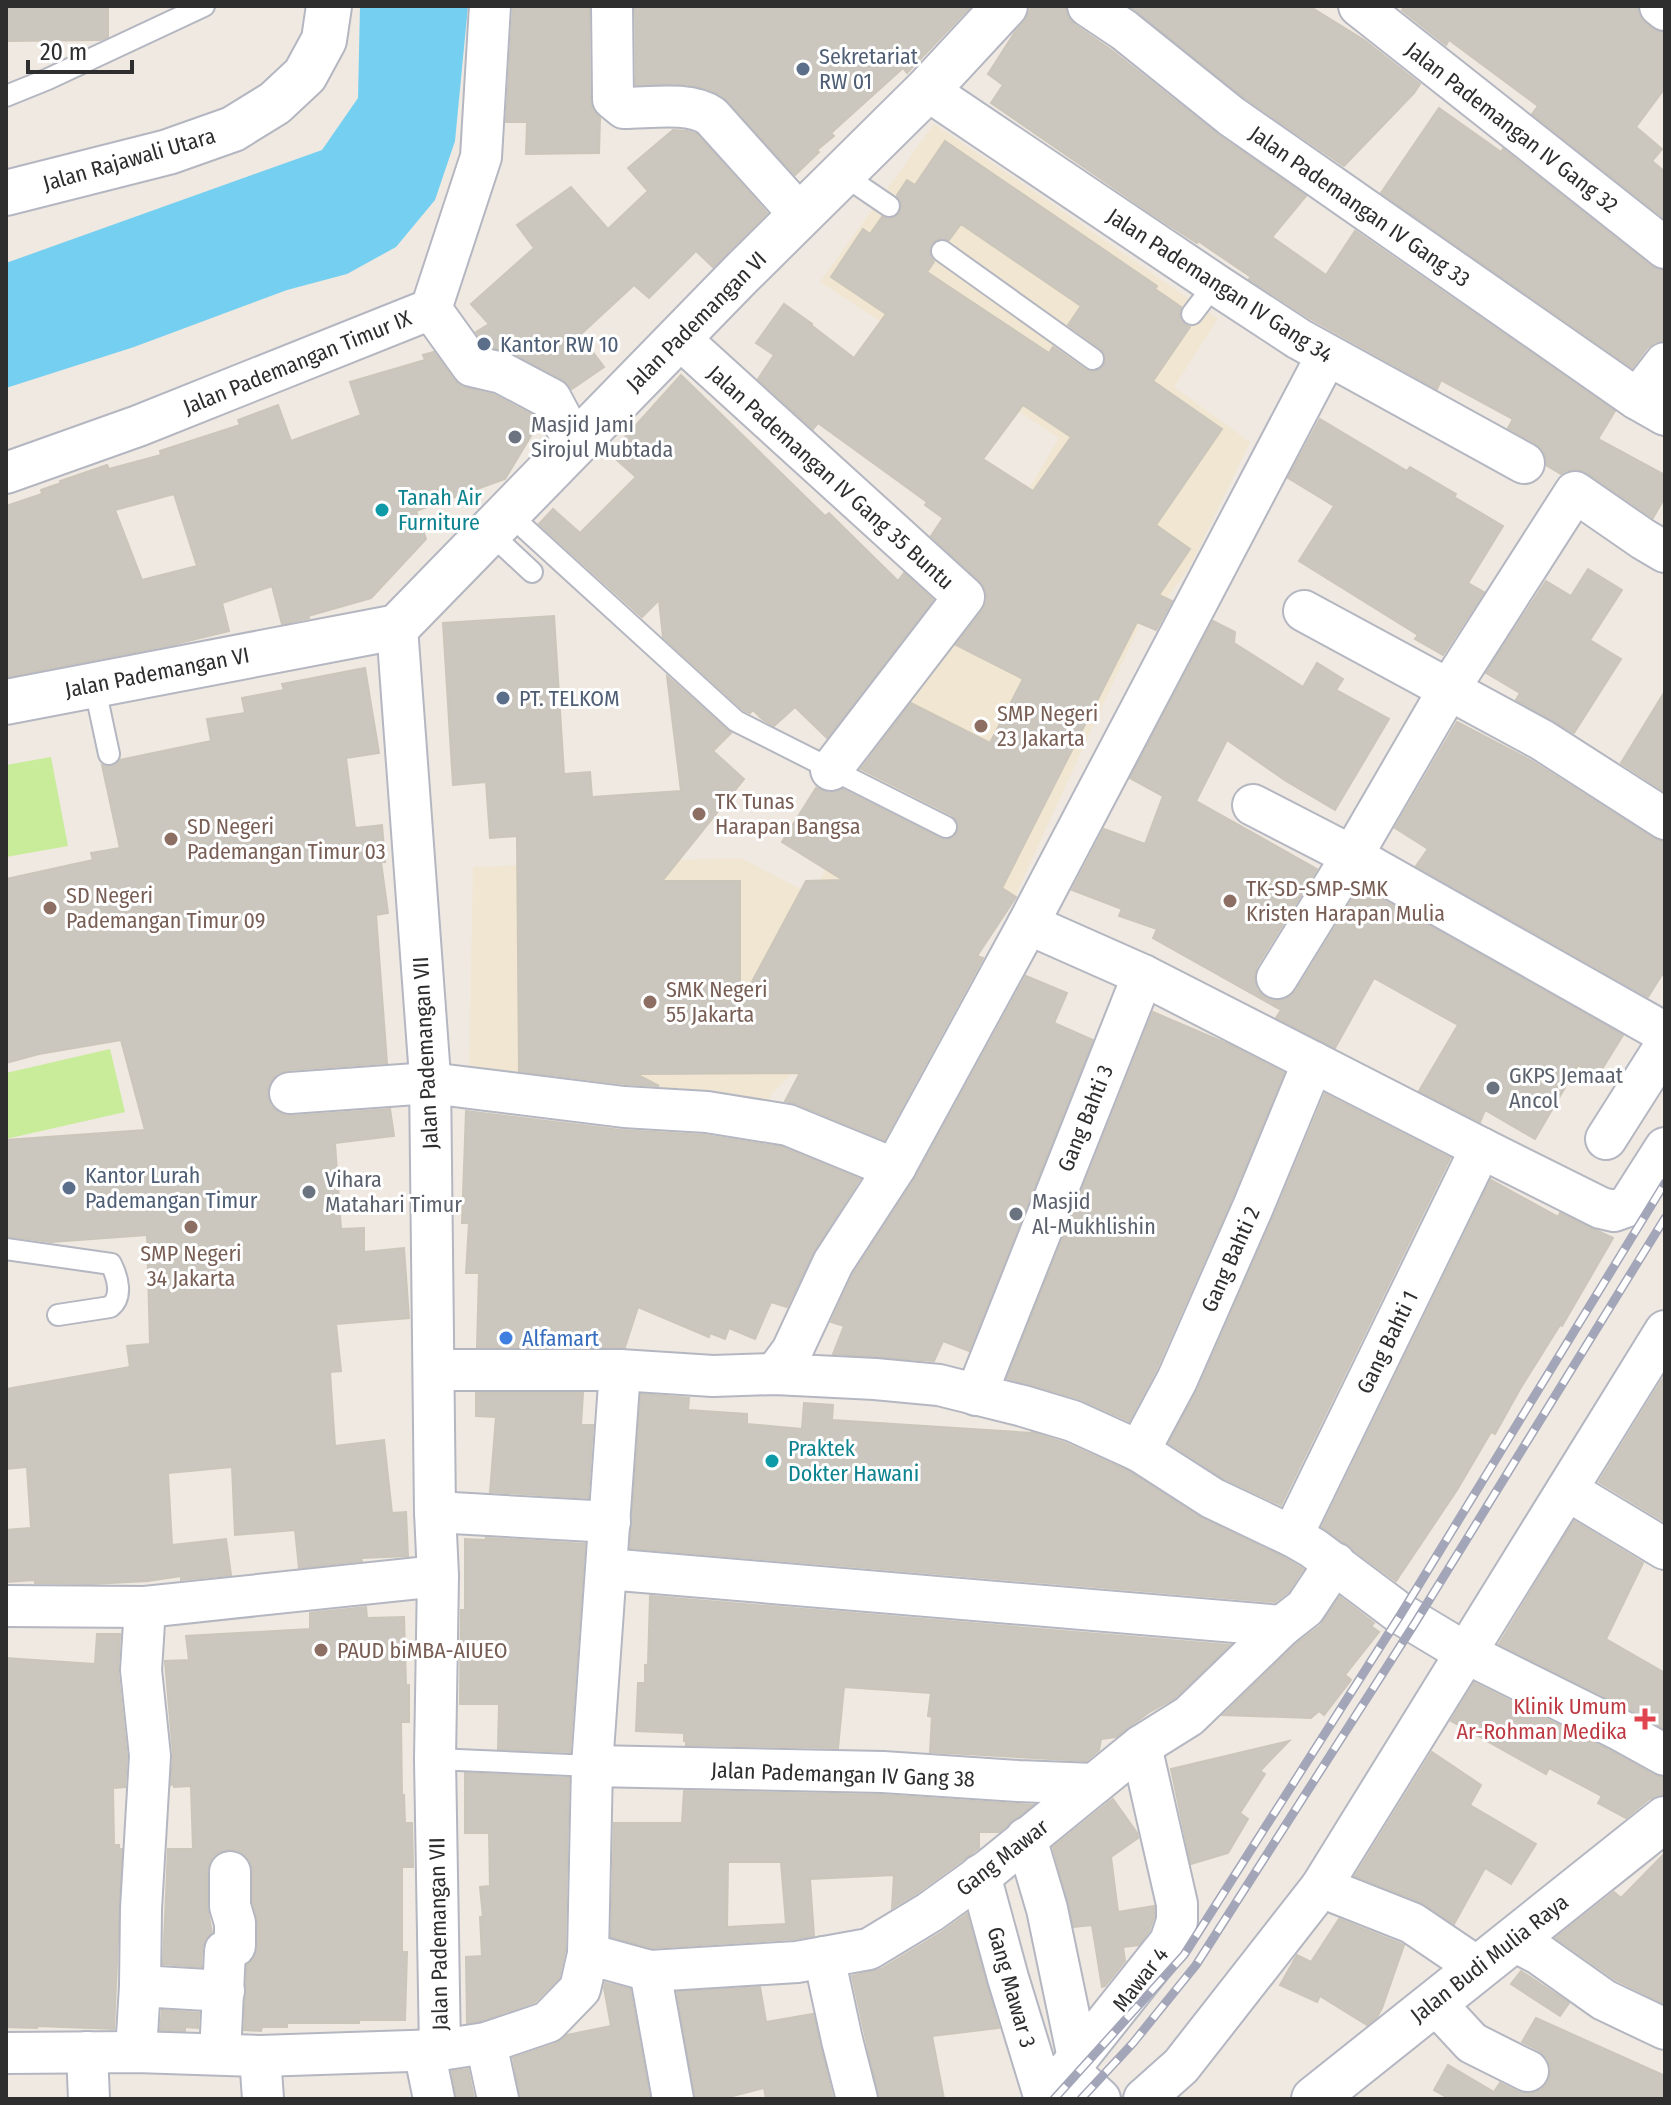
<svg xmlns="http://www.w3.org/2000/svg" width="1671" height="2105" viewBox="0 0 1671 2105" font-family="'Fira Sans Condensed',sans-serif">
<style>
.education{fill:#f0e6d1}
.pitch{fill:#c9ec9a}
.water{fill:#75cff0}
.building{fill:#cbc7bf;stroke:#cbc5ba;stroke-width:2;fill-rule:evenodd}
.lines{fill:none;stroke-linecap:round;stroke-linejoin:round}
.lane-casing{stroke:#b4b7c1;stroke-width:24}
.street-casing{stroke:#b4b7c1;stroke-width:44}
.secondary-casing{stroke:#b4b7c1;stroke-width:48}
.lane{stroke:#fff;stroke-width:20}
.street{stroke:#fff;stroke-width:40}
.secondary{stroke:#fff;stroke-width:44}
.rail-casing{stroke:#a3a6b8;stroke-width:9}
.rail{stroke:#fff;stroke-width:6;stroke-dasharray:18;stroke-linecap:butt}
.service-dot{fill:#5c6f8a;stroke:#fff;stroke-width:3}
.worship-dot{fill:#6b7280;stroke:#fff;stroke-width:3}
.culture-dot{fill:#0f9aa8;stroke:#fff;stroke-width:3}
.education-dot{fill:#8d6e63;stroke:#fff;stroke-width:3}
.shop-dot{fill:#3f7fe0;stroke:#fff;stroke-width:3}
.health-dot{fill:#e0444e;stroke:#fff;stroke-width:3}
.labels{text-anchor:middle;stroke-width:6;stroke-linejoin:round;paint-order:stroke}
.service-label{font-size:22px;fill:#4e5e75;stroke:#fff;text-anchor:start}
.street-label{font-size:22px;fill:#2e2e2e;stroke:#fff}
.worship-label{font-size:22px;fill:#5b616d;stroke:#fff;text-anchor:start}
.culture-label{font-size:22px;fill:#0d838f;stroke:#fff;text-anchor:start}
.education-label{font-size:22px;fill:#785e54;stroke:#fff;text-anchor:start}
.shop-label{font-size:22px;fill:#366cbe;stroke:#fff;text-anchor:start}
.health-label{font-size:22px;fill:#be3a42;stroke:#fff;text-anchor:end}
</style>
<rect width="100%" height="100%" fill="#efe9e1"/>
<!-- education -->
<g class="education">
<polygon points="934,124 1035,192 1218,319 1174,387 1250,442 1191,565 1152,619 1143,617 1012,903 872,924 814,893 853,812 852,761 966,595 987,550 1017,509 1059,438 820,282"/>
<polygon points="741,858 872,926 788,1078 773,1092 762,1113 469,1080 473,867"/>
</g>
<!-- pitch -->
<g class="pitch">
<polygon points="51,757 68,846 6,857 6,765"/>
<polygon points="110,1049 125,1112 6,1139 6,1073"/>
</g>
<!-- water -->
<polygon class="water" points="360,6 468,6 455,141 435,200 396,247 347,274 287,290 134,347 6,388 6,263 322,150 358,98"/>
<!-- building -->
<g class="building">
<polygon points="6,6 108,6 108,37 100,40 6,41"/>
<polygon points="513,6 589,6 590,99 593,110 600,118 599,153 526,154 527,122 506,122"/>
<polygon points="635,6 971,6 907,73 903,68 831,133 834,136 817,150 819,152 795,175 722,96 708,89 684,84 636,85"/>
<polygon points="1032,6 1065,6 1068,17 1075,25 1110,49 1217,134 1306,196 1272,237 1326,275 1355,231 1615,411 1598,439 1665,475 1665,497 1653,518 1587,473 1576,469 1565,471 1561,474 1546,465 1543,450 1535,443 1508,428 1513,419 1441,380 1437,389 1311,319 1249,279 1251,277 1198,241 1197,243 1152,214 991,103 1003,85 988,74 1015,32 1024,22"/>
<polygon points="1129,6 1309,6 1364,40 1420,84 1414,93 1344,166 1245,98"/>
<polygon points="1405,6 1638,6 1639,15 1646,24 1651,28 1665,32 1665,88 1636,127 1662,149 1652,161 1665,172 1665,219 1532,114 1538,106 1449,40 1446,45 1402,10"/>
<polygon points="1439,108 1501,152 1503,149 1651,266 1665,270 1665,340 1656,342 1647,348 1632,368 1381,193"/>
<polygon points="673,130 687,131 697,134 767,213 713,267 696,251 649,298 634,285 580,335 604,367 572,389 562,379 513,353 486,346 476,332 489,324 471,304 534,248 517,225 571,187 608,229 648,191 628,168"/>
<path d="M945,141L1157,286L1155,289L1181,307L1179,313L1180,320L1185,325L1190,327L1153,381L1222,429L1156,525L1190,549L1159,595L1172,601L1156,630L1137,622L1002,888L1016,897L977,956L983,958L884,1140L797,1104L785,1101L800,1073L636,1074L659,1086L626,1084L519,1071L517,836L490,838L486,782L453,785L443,623L554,616L564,774L590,772L592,797L681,791L667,676L731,733L713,751L744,779L662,881H740V1004L806,881L843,880L782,842L816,788L829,793L842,789L941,839L952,838L958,832L957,821L952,815L861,769L911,703L990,743L1023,679L956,645L983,610L987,600L986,590L979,580L931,536L943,518L925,505L927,502L818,423L813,429L758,379L774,355L756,343L784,304L812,324L811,325L854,358L886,314L831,277L863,229L870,234L882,217L889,219L899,214L902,206L897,195L907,180L915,185ZM961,224L1081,306L1068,325L1101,349L1106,359L1103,367L1093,372L1086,370L1053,347L1049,353L927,272L934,262L930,256L931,244L937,239L949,240ZM1023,405L1071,437L1033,491L983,459Z"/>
<path d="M434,352L454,380L467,388L494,395L534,416L538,424L505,479L416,511L426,539L371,598L308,616L309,618L282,624L272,586L222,603L229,631L171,645L6,677V506L42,494L41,490L61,483L60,481L107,465L109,469L161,455L160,451L240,425L238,420L278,405L291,441L361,415L350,382L425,360L423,355ZM174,494L197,566L142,580L115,510Z"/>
<polygon points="681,375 825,516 829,513 898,581 904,573 933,600 827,738 795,707 774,726 762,719 753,710 750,713 743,710 663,637 659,600 642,617 539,524 553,509 580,533 636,477 610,454"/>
<polygon points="1320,419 1407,471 1410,467 1456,494 1454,497 1503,526 1468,583 1484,592 1443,655 1415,639 1418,635 1299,561 1334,506 1288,478"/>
<polygon points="1588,569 1622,590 1590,640 1621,659 1574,733 1516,700 1520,693 1486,673 1546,581 1571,596"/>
<polygon points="1213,621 1235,632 1234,643 1303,687 1317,663 1343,679 1336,690 1389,719 1335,810 1286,781 1227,740 1196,801 1317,869 1257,966 1254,978 1257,990 1266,998 1277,1001 1287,998 1296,991 1360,887 1623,1035 1597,1077 1578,1065 1535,1139 1485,1110 1480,1122 1419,1091 1458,1025 1374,978 1335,1048 1276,1018 1281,1010 1153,938 1157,929 1119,916 1122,909 1072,890 1104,829 1145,844 1163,796 1130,778"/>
<polygon points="365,668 379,753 346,758 355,828 382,825 385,862 381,862 388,913 376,915 387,1063 288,1070 277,1074 270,1082 267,1094 271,1106 279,1113 291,1116 390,1109 394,1136 335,1143 341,1229 364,1228 364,1252 404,1248 409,1318 336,1324 341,1371 330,1372 335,1446 384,1440 392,1513 406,1512 408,1556 361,1558 362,1561 299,1568 295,1530 235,1535 232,1467 168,1473 172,1545 226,1539 231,1575 181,1580 181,1576 148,1581 91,1584 35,1583 35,1580 6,1582 6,1530 31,1528 27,1467 6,1469 6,1389 130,1367 127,1346 150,1344 147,1235 51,1242 6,1236 6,1140 145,1130 121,1040 39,1054 6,1063 6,879 93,860 91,853 120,848 102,765 111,767 117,764 120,760 211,741 207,719 245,713 242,698 284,690 282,684"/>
<polygon points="1665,691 1665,792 1621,763"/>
<polygon points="1457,722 1530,760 1653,838 1665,842 1665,970 1648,997 1416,866 1428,849 1395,828"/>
<polygon points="1026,976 1067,993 1054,1023 1093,1040 969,1351 943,1341 934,1361 833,1354 844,1326 831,1322 853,1274 916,1177"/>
<polygon points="1153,1012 1230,1045 1284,1073 1232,1198 1156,1370 1129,1421 1080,1399 1007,1378"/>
<polygon points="1325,1094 1450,1158 1281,1505 1223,1478 1169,1443 1198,1389 1274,1216"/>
<polygon points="466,1111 621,1130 704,1135 782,1147 860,1179 814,1251 787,1307 771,1302 755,1339 729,1328 725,1339 710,1333 709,1337 638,1307 625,1347 477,1347 479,1273 466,1273 469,1223 462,1223"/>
<polygon points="1491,1180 1558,1217 1560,1213 1613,1238 1562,1326 1560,1325 1520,1389 1495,1434 1491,1432 1457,1490 1396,1581 1322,1527"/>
<polygon points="1665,1375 1665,1522 1599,1482"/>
<polygon points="476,1393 583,1393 581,1425 593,1425 588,1498 490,1492 496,1417 476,1416"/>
<polygon points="641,1394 689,1398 688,1410 747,1414 747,1424 802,1429 804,1403 833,1405 832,1420 1033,1433 1031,1432 1065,1443 1128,1471 1200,1517 1281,1556 1303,1569 1288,1592 1275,1602 630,1548"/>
<polygon points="1574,1521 1643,1563 1606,1639 1665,1673 1665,1729 1499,1644"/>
<polygon points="486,1538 585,1544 570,1752 498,1749 499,1704 460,1704 461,1610 465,1610 465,1539 485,1540"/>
<polygon points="650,1596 1230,1645 1175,1698 1148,1713 1116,1737 1101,1739 1099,1750 1086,1761 930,1752 932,1717 928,1716 931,1693 844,1687 838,1748 686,1745 686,1741 684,1741 684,1733 636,1731 638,1683 645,1683 645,1665 648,1665"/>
<polygon points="1340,1597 1374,1623 1371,1626 1379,1632 1345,1675 1351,1680 1324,1715 1319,1711 1311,1718 1223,1715 1297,1643 1320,1626"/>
<polygon points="366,1607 367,1618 404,1617 406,1685 409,1685 409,1722 401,1722 402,1795 404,1795 405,1823 412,1823 413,1867 402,1867 402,1952 407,1952 405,2020 359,2020 359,2023 287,2023 287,2027 262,2027 261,2031 244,2030 247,1965 255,1957 258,1947 258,1923 253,1903 253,1871 250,1861 242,1853 229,1849 218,1853 210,1861 207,1872 207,1906 212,1933 205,1939 202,1949 201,1967 163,1964 168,1849 193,1849 191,1786 174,1787 174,1784 171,1785 173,1754 165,1661 189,1660 186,1636 310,1629 310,1613"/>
<polygon points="97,1634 120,1634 118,1672 127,1757 125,1787 113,1788 114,1845 119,1845 119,1849 122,1849 114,2029 37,2026 37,2028 6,2027 6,1658 95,1664"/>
<polygon points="1474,1683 1607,1749 1654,1775 1665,1778 1665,1795 1649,1799 1626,1818 1598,1803 1602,1796 1549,1768 1546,1774 1451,1721"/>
<polygon points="1289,1741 1260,1771 1265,1774 1240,1813 1248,1819 1228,1853 1191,1864 1171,1769"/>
<polygon points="1432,1752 1481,1785 1470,1805 1536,1844 1511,1884 1485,1868 1454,1924 1421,1902 1355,1876"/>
<polygon points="465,1773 569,1778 565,1951 559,1978 535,2002 481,2021 467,2023 466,1957 482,1956 480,1917 483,1917 480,1887 490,1886 489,1833 465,1833"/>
<path d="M684,1791L882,1795L1033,1805L999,1832H979V1848L917,1893L892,1908L894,1875L810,1879L814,1936L794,1939L652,1948L611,1937L614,1823H682ZM728,1862H781L786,1924L727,1927Z"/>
<polygon points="1113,1799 1137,1833 1138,1838 1111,1857 1118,1912 1154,1906 1154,1917 1149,1931 1139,1945 1123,1947 1125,1961 1105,1986 1102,1987 1092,1925 1074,1927 1053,1847"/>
<polygon points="1665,1853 1665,2004 1616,1980 1556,1938 1614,1892 1621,1898"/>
<polygon points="967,1914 999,2028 932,2036 944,2099 879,2099 852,1976 881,1969 942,1932"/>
<polygon points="1339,1919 1404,1945 1382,2008 1377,2017 1367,2025 1320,1996 1317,2002 1280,1985 1297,1955 1311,1962"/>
<polygon points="1521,1971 1569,2003 1560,2016 1511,1984"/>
<polygon points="605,1983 630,1989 650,2099 520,2099 513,2058 555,2044 567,2035 611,2026 604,1988"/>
<polygon points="760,1987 766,2022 813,2014 833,2099 766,2099 764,2088 721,2099 695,2099 677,1992"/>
<polygon points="162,2010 199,2013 198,2028 185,2027 185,2031 160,2030"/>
<polygon points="1536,2018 1665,2076 1665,2099 1450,2099 1434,2090 1448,2065 1494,2092 1500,2083 1518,2092 1529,2094 1541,2090 1548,2082 1551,2070 1548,2059 1538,2050 1522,2042"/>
<polygon points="468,2069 474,2099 456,2099 452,2071"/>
</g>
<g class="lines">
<!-- lane casing -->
<g class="lane-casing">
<g id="lane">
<polyline points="6,96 48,79 204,6"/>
<polyline points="842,174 889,206"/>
<polyline points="942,251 1093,359"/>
<polyline points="1192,314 1215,284"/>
<polyline points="509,514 736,721 946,827"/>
<polyline points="490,533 532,572"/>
<polyline points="94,684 109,754"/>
<path d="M6,1249L111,1264C118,1278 123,1297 110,1307L58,1315"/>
<polyline points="435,1759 592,1766"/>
</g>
</g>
<!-- street casing -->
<g class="street-casing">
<g id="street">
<path d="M612,6L613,99L624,108C650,108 689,101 711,116L801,216"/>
<polyline points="1088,6 1124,30 1231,116 1637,399 1665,415"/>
<polyline points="1359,6 1665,248"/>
<polyline points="1660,6 1665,10"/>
<polyline points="927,90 1215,284 1299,339 1524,463"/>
<polyline points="431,309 472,366 502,373 551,399 575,444"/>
<polyline points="679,338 964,597 831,770"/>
<polyline points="1637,399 1665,363"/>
<polyline points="6,473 138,426 431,309 481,157 490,6"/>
<polyline points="1304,611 1542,740 1665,819"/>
<polyline points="397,627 430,1077 435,1512 438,1576 435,1759 440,2050"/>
<polyline points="1253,805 1352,856 1665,1033"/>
<polyline points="1028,924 1143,975 1481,1148 1601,1208 1614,1211 1628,1206 1665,1148"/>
<polyline points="1277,978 1352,856 1449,689 1575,492 1643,539 1665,552"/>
<polyline points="290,1093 430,1083 624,1107 707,1112 788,1125 883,1164 896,1166"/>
<polyline points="1606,1139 1665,1046"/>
<polyline points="434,1370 620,1370 713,1376 775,1374 875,1379 939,1385 1023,1406 1073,1421 1139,1451 1212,1498 1292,1536 1313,1548 1401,1614 1466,1653 1618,1729 1665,1755"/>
<polyline points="775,1374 792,1351 833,1263 896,1166 1028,924 1327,355"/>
<polyline points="976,1395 1143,975"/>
<polyline points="1139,1451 1177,1380 1253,1207 1313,1062"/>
<polyline points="1567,1490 1665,1549"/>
<polyline points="435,1512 610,1522"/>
<polyline points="1292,1536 1481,1148"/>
<polyline points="607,1569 1282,1626"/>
<polyline points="6,1606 145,1607 438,1576"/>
<polyline points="592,1766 883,1772 1018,1781 1094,1784"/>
<polyline points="1026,1838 1047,1909 1078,2058"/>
<polyline points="980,1875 1008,1978 1045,2099"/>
<polyline points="1321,1887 1412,1923 1477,1967"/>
<polyline points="1512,1940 1539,1954 1604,2000 1665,2029"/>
<polyline points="588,1954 650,1971 797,1962 869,1949 930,1912 991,1868 1141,1746 1189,1716 1282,1626 1305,1608 1335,1563"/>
<polyline points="824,1957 842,2040 857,2099"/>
<polyline points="650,1971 673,2099"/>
<polyline points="140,1986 141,1909 150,1756 141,1670 145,1607"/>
<polyline points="1434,2002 1472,2043 1528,2071"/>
<polyline points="486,2043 498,2099"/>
<polyline points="424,2050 434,2099"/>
<polyline points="87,2052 89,2099"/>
<polyline points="136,2052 140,1986 224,1991"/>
<polyline points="6,2053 136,2052 260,2056 440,2050 486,2043 548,2022 580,1989 588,1954 592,1766 620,1370"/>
<polyline points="220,2054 225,1951 235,1946 235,1923 230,1906 230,1872"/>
<polyline points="260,2056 263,2099"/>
<polyline points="1068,2070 1100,2099"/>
<polyline points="1045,2099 1170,1942 1177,1921 1177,1904 1141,1746"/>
<polyline points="1144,2099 1181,2066 1321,1887 1665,1331"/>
</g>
</g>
<!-- secondary casing -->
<g class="secondary-casing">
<g id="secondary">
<polyline points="6,193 168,152 233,129 275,103 305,75 324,40 329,6"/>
<polyline points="6,702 397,627 740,275 927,90 1005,6"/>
<polyline points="1314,2099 1665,1819"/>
</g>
</g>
<!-- lane -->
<use href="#lane" class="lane"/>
<!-- street -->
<use href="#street" class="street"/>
<!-- secondary -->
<use href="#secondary" class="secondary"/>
<!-- rail casing -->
<g class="rail-casing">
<g id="rail">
<polyline points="1054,2099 1184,1955 1401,1614 1665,1183"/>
<polyline points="1081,2099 1133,2043 1196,1965 1415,1623 1665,1218"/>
</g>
</g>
<!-- rail -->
<use href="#rail" class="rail"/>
</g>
<!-- markers -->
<g class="service-dot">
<circle cx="803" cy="69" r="8"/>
<circle cx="484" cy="344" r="8"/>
<circle cx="503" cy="698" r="8"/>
<circle cx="69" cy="1188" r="8"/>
</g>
<g class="worship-dot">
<circle cx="515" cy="437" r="8"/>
<circle cx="1493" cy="1088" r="8"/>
<circle cx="309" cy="1192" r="8"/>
<circle cx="1016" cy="1214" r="8"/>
</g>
<g class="culture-dot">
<circle cx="382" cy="510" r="8"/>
<circle cx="772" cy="1461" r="8"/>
</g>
<g class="education-dot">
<circle cx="981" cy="726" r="8"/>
<circle cx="699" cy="814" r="8"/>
<circle cx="171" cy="839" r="8"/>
<circle cx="1230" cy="901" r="8"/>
<circle cx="50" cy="908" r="8"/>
<circle cx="650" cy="1002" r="8"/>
<circle cx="191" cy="1227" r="8"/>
<circle cx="321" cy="1650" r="8"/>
</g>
<circle class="shop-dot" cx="506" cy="1338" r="8"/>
<path class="health-dot" d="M1641 1707h8v8h8v8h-8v8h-8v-8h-8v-8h8z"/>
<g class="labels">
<!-- service labels -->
<g class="service-label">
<text x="819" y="64">Sekretariat<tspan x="819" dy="25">RW 01</tspan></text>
<text x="500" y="352">Kantor RW 10</text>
<text x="519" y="706">PT. TELKOM</text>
<text x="85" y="1183">Kantor Lurah<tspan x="85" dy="25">Pademangan Timur</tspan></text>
</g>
<!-- street labels -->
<g class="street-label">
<text transform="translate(1512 127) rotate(38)" y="8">Jalan Pademangan IV Gang 32</text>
<text transform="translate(129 159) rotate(-16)" y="8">Jalan Rajawali Utara</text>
<text transform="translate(1360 206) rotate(35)" y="8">Jalan Pademangan IV Gang 33</text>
<text transform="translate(1220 285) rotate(33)" y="8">Jalan Pademangan IV Gang 34</text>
<text transform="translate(696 321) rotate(-45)" y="8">Jalan Pademangan VI</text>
<text transform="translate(297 362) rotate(-22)" y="8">Jalan Pademangan Timur IX</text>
<text transform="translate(831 477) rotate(42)" y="8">Jalan Pademangan IV Gang 35 Buntu</text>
<text transform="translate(157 672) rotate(-11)" y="8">Jalan Pademangan VI</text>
<text transform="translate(425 1053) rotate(-93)" y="8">Jalan Pademangan VII</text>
<text transform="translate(1085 1118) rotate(-68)" y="8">Gang Bahti 3</text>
<text transform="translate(1230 1259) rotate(-66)" y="8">Gang Bahti 2</text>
<text transform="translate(1387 1342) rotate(-64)" y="8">Gang Bahti 1</text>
<text transform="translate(843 1774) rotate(2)" y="8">Jalan Pademangan IV Gang 38</text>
<text transform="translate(1002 1857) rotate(-38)" y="8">Gang Mawar</text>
<text transform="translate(438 1934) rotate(-91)" y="8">Jalan Pademangan VII</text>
<text transform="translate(1489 1958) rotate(-38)" y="8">Jalan Budi Mulia Raya</text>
<text transform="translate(1140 1979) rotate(-52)" y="8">Mawar 4</text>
<text transform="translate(1012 1987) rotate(74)" y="8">Gang Mawar 3</text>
</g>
<!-- worship labels -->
<g class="worship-label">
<text x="531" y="432">Masjid Jami<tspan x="531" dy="25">Sirojul Mubtada</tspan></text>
<text x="1509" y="1083">GKPS Jemaat<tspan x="1509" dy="25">Ancol</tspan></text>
<text x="325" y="1187">Vihara<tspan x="325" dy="25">Matahari Timur</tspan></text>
<text x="1032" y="1209">Masjid<tspan x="1032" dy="25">Al-Mukhlishin</tspan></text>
</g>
<!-- culture labels -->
<g class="culture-label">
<text x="398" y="505">Tanah Air<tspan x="398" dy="25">Furniture</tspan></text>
<text x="788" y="1456">Praktek<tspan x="788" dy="25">Dokter Hawani</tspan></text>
</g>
<!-- education labels -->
<g class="education-label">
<text x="997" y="721">SMP Negeri<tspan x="997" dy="25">23 Jakarta</tspan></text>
<text x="715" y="809">TK Tunas<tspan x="715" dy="25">Harapan Bangsa</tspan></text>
<text x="187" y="834">SD Negeri<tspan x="187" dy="25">Pademangan Timur 03</tspan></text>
<text x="1246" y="896">TK-SD-SMP-SMK<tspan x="1246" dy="25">Kristen Harapan Mulia</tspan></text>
<text x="66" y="903">SD Negeri<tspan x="66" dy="25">Pademangan Timur 09</tspan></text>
<text x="666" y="997">SMK Negeri<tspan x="666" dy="25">55 Jakarta</tspan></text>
<text x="191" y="1261" text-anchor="middle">SMP Negeri<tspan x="191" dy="25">34 Jakarta</tspan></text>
<text x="337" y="1658">PAUD biMBA-AIUEO</text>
</g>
<!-- shop labels -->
<g class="shop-label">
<text x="522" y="1346">Alfamart</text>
</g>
<!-- health labels -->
<g class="health-label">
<text x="1627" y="1714">Klinik Umum<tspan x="1627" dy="25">Ar-Rohman Medika</tspan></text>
</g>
</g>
<!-- border -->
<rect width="1671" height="2105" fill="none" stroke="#2e2e2e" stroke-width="16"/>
<!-- scale -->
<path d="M28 60v12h104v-12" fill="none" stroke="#2e2e2e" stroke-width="4"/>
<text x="40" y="60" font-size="24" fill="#2e2e2e" stroke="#ffffff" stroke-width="6" paint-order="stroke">20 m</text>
</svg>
